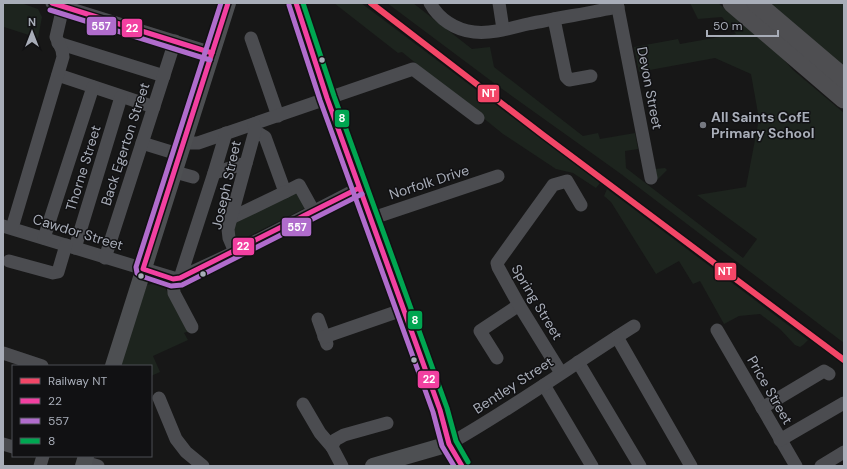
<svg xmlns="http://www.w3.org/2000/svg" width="847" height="469" viewBox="0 0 847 469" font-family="'DM Sans',sans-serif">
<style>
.green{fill:#1d241e}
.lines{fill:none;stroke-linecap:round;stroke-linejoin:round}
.minor{stroke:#4b4c50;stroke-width:13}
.major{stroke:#4d4f52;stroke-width:16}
.highway{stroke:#4e4e51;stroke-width:19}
.bus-1-casing{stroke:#111113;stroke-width:8}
.bus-2-casing{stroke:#111113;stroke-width:8}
.bus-3-casing{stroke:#111113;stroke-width:8}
.bus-1{stroke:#f240a1;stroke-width:5}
.bus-2{stroke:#b06ccc;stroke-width:5}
.bus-3{stroke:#00a651;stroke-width:5}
.rail-1-casing{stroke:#111113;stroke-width:9}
.rail-1{stroke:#f34667;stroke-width:6}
.bus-dot{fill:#a8adb8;stroke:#111113;stroke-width:1.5}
.poi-dot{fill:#757880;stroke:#111113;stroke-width:1.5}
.labels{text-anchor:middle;stroke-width:3;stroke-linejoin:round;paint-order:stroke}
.street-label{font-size:14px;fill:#a8adb8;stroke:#111113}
.poi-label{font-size:14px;font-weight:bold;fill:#a8adb8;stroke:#111113;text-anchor:start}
.line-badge{stroke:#111113;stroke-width:1.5}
.badge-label{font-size:11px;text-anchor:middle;font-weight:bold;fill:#fff}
</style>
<rect width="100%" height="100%" fill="#171717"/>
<!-- green -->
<g class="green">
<polygon points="3,3 21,3 38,9 42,17 38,38 4,27 3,30"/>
<polygon points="334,3 361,3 600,183 596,188 573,173 556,169 503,134 402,52 398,53"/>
<polygon points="387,3 413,3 472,49 490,47 494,67 583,136 598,133 600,139 635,133 638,149 625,151 626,168 743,258 757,239 697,195 746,187 759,119 751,74 715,58 639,72 634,47 678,39 680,44 736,34 722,17 698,19 690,3 718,3 774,49 793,70 844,113 844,343 621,174 498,86"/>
<polygon points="767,3 844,3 844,69"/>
<polygon points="665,168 667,170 656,181 655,169"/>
<polygon points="299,186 309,206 237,242 232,232 236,218"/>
<polygon points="607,189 808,340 803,345 800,347 795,345 780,329 760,314 739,316 724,324 700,281 693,284 679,261 656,274 611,202 604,196"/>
<polygon points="151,284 161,284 164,286 189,331 184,333 188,340 153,356 160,372 151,376 151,366 122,366 120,362 147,285"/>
</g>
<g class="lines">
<!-- minor -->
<g class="minor">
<polyline points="52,3 212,53"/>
<path d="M430,3C439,19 455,30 474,32C492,34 511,28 528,24C558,18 588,13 618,7"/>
<polyline points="499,3 503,29"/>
<polyline points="617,3 651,178"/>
<polyline points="554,19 566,77 569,80 591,76"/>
<polyline points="251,38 278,116"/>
<polyline points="58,43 164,76"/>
<polyline points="58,75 154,107"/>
<polyline points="255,131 265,137 285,192 299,185 314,212"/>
<polyline points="142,143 181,155"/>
<polyline points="184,143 198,143 413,69 478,118"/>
<polyline points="175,172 193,177"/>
<polyline points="214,173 246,163"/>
<polyline points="231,218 285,192"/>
<polyline points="370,219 498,176"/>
<polyline points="3,226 177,279 235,252 359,188"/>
<polyline points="12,228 63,57 62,50 56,37 63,7"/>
<polyline points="44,238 93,87"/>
<polyline points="75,248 121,97"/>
<polyline points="235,252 229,238 228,229 255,131 254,124"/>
<polyline points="105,258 175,41"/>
<polyline points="9,261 53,273 58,272 66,245"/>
<polyline points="180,278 214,173 226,133"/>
<polyline points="173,279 174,293 192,327"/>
<polyline points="318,319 327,344"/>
<polyline points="717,330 796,466"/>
<polyline points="324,337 402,310"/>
<polyline points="617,337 691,466"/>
<polyline points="3,353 42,366"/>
<polyline points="497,358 480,331 519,305"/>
<polyline points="578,362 640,466"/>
<polyline points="561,373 519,305 498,267 497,263 551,188 553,185 567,181 581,205"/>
<polyline points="544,385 592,466"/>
<polyline points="159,398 176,439 186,452 203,466"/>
<polyline points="303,404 320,433 332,447"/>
<polyline points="762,408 824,371 829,374"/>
<polyline points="780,440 844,403"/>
<polyline points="3,444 13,447"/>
<path d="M449,444C513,408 572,365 634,326"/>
<polyline points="84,462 98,466"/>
<polyline points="40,466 43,456"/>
<polyline points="342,466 332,447 335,440 344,435 387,423"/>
<polyline points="821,466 844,452"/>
</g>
<!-- major -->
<g class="major">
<polyline points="296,3 327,98 370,219 440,410 449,444 462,466"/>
<polyline points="113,366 228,3"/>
<polyline points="83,466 86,456"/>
<polyline points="373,466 449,444"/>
</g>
<!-- highway -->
<g class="highway">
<polyline points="732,3 844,99"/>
<polyline points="756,3 844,78"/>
</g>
<!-- bus-1 casing -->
<g class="bus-1-casing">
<g id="bus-1">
<polyline points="52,3 212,53"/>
<polyline points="228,3 143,269 173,279 180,278 359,188"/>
<polyline points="296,3 327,98 440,410 449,444 462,466"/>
</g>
</g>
<!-- bus-2 casing -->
<g class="bus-2-casing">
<g id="bus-2">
<polyline points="221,3 136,267 137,273 141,276 171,286 182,285 362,194"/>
<polyline points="289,5 320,100 433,412 442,446 454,466"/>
<polyline points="50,10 210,60"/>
</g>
</g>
<!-- bus-3 casing -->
<g class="bus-3-casing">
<polyline id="bus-3" points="303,3 334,96 447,408 456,441 468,462"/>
</g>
<!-- bus-1 -->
<use href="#bus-1" class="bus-1"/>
<!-- bus-2 -->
<use href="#bus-2" class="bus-2"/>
<!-- bus-3 -->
<use href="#bus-3" class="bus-3"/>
<!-- rail-1 casing -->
<g class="rail-1-casing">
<polyline id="rail-1" points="371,3 543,135 844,360"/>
</g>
<!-- rail-1 -->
<use href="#rail-1" class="rail-1"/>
</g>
<!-- markers -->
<g class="bus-dot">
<circle cx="322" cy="60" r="3.5"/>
<circle cx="203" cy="274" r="3.5"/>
<circle cx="141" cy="276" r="3.5"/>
<circle cx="414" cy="360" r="3.5"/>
</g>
<circle class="poi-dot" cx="703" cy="125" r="4"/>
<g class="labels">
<!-- street labels -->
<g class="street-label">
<text transform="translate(650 88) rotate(79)" y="5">Devon Street</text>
<text transform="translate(125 144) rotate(-72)" y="5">Back Egerton Street</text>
<text transform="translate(83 168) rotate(-73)" y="5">Thorne Street</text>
<text transform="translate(429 182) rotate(-18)" y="5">Norfolk Drive</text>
<text transform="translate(226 185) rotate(-77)" y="5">Joseph Street</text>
<text transform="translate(78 232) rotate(17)" y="5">Cawdor Street</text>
<text transform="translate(537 302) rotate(59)" y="5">Spring Street</text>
<text transform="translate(513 385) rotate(-33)" y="5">Bentley Street</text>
<text transform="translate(770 390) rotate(60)" y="5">Price Street</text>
</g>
<!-- poi labels -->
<g class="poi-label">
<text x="711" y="122">All Saints CofE<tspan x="711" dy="16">Primary School</tspan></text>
</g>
</g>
<g class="line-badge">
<rect x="86" y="16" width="31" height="20" rx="4" fill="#b06ccc"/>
<rect x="121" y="18" width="22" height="20" rx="4" fill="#f240a1"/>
<rect x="477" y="84" width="23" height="19" rx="4" fill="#f34667"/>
<rect x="334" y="109" width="16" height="19" rx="4" fill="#00a651"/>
<rect x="281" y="217" width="31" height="20" rx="4" fill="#b06ccc"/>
<rect x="232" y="237" width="23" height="19" rx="4" fill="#f240a1"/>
<rect x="714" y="262" width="23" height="19" rx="4" fill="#f34667"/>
<rect x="407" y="310" width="16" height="20" rx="4" fill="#00a651"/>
<rect x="417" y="370" width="23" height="19" rx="4" fill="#f240a1"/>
</g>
<g class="badge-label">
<text x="101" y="30">557</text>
<text x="132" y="32">22</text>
<text x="489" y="97">NT</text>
<text x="342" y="122">8</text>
<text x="297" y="231">557</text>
<text x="243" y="250">22</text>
<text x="725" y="275">NT</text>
<text x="415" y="324">8</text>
<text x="429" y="383">22</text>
</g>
<!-- border -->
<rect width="847" height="469" fill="none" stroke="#a8adb8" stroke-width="8"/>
<!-- legend -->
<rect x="12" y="365" width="140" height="92" fill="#111113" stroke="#4d4f55"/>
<rect x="20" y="378" width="20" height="6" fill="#f34667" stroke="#4d4f55"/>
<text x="48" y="385" font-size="12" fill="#a8adb8">Railway NT</text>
<rect x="20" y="398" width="20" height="6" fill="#f240a1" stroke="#4d4f55"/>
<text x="48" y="405" font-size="12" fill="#a8adb8">22</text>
<rect x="20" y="418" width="20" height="6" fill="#b06ccc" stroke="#4d4f55"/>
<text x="48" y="425" font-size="12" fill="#a8adb8">557</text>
<rect x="20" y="438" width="20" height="6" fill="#00a651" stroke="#4d4f55"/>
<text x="48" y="445" font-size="12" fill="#a8adb8">8</text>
<!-- north arrow -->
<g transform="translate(32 32)" stroke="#111113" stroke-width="3" paint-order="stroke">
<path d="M0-3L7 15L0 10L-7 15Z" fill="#a8adb8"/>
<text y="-6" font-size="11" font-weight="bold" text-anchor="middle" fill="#a8adb8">N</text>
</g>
<!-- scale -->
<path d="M707 30v6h71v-6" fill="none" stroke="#a8adb8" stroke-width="2"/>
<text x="713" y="30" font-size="12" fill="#a8adb8" stroke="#111113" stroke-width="3" paint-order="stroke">50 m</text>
</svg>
